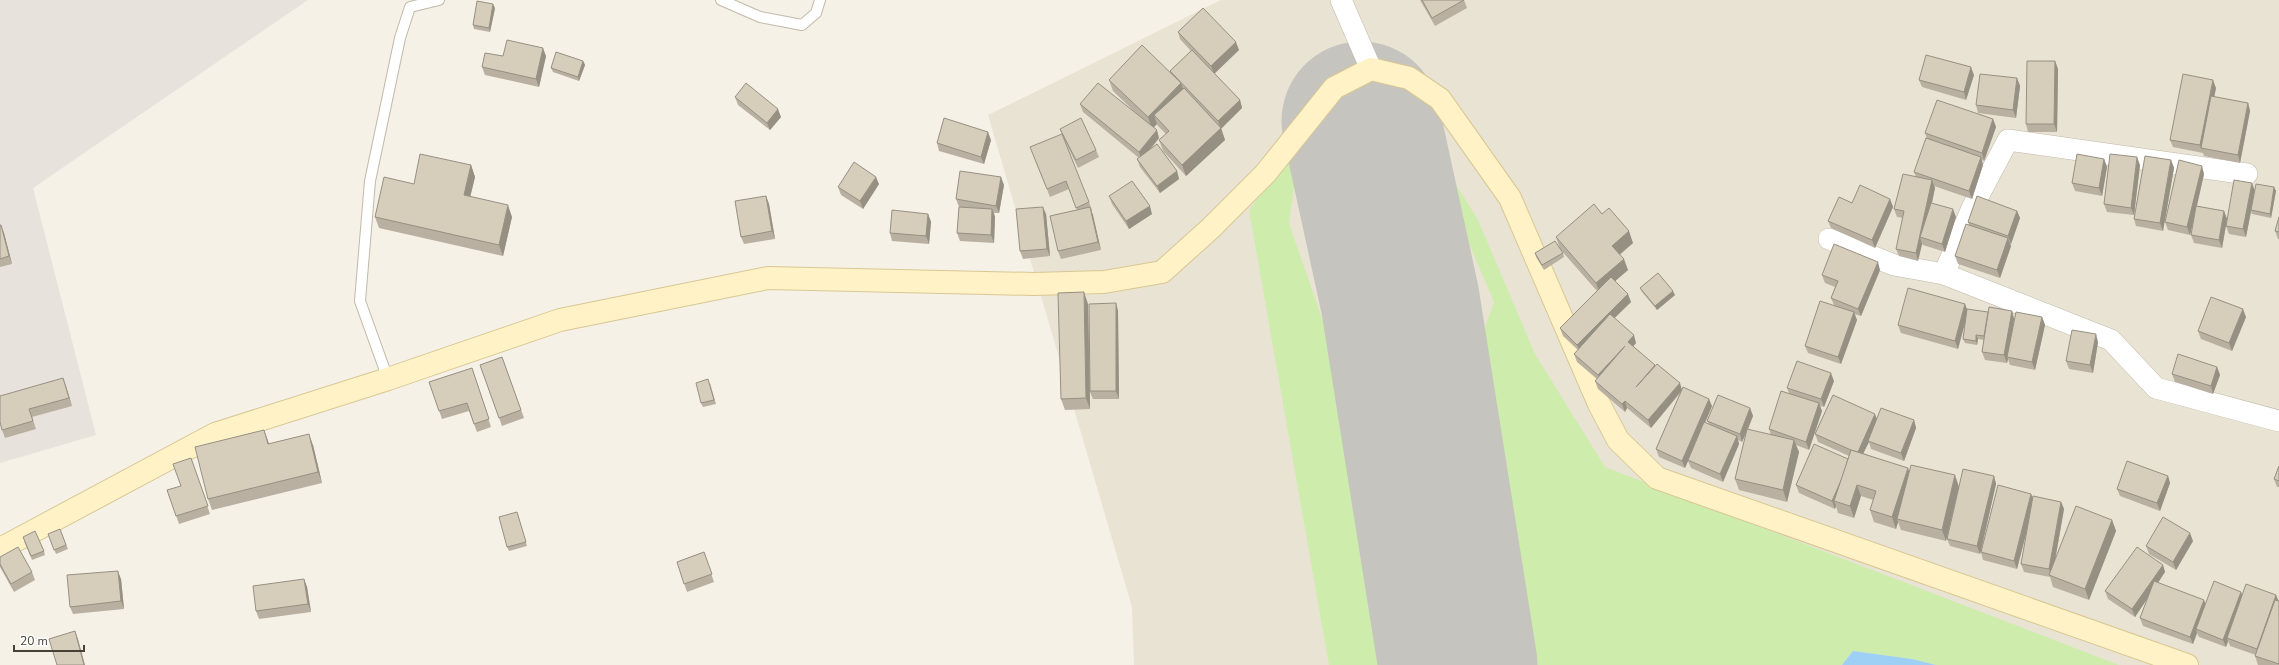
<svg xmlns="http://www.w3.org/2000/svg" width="2279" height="665" viewBox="0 0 2279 665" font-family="'Nunito Sans',sans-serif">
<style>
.residential{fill:#e9e3d4}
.industrial{fill:#e7e2db}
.green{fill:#ceecac}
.water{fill:#9ed0f6}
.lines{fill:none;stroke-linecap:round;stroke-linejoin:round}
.runway{stroke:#c6c4bf;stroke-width:159}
.service-casing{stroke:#c1b9a8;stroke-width:12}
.minor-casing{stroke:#c1b9a8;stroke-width:22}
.secondary-casing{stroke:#d8c793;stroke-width:24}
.service{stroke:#fff;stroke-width:10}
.minor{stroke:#fff;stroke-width:21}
.secondary{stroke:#fff2c6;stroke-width:22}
.wall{fill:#b9b0a1}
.shaded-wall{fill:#969083}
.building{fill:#d7cdbb;stroke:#969083}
</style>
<rect width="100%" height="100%" fill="#f5f1e7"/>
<!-- residential -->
<polygon class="residential" points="1221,0 2279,0 2279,665 1134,665 1132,607 988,115"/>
<!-- industrial -->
<polygon class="industrial" points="0,0 308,0 33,188 96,435 0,463"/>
<!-- green -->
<polygon class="green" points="1365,104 1407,122 1440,159 1478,220 1535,354 1605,467 2119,665 1936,665 1912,659 1853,651 1842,665 1501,665 1456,407 1494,302 1439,173 1385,117 1344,111 1320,138 1295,178 1289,223 1357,420 1368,436 1409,665 1329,665 1249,210 1331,106"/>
<!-- water -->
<polygon class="water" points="1853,651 1912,659 1936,665 1842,665"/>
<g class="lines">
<!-- runway -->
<polyline class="runway" points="1361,121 1400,300 1458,665"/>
<!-- service casing -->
<g class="service-casing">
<g id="service">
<polyline points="721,0 760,17 802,25 816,13 820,0"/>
<polyline points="388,379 360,301 370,181 400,38 410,7 439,0"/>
</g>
</g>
<!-- minor casing -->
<g class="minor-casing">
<g id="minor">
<polyline points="1341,0 1371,69"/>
<polyline points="1829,239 1894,265 1944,274 2111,340 2156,388 2279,421"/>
<polyline points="1944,274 1972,208 2008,140 2247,174"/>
</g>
</g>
<!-- secondary casing -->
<g class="secondary-casing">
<polyline id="secondary" points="0,549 215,434 388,379 560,320 768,278 1034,284 1104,282 1162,272 1211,228 1265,174 1334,88 1371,69 1409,78 1440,99 1510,198 1599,404 1618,440 1657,478 2187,665"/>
</g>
<!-- service -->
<use href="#service" class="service"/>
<!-- minor -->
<use href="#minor" class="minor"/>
<!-- secondary -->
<use href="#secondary" class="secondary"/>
</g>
<!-- wall -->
<g class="wall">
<polygon points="1420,0 1464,0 1467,8 1435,26"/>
<polygon points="495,8 490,32 474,29 473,25"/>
<polygon points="1178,32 1239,50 1214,74 1240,100 1242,108 1221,128 1225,140 1186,176 1163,151 1159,140 1166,134 1158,126 1157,124 1153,128 1159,138 1150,150 1177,171 1179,179 1160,193 1140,167 1137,159 1139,158 1083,112 1080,104 1140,117 1113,91 1109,80 1171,73 1170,71 1191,51 1180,39"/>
<polygon points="546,56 539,87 485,75 482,67"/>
<polygon points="583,61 585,65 579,81 553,72 551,68"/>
<polygon points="2055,61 2058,69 2057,132 2028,132 2026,124"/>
<polygon points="1974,75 1966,100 1922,87 1919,80"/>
<polygon points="2017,78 2020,86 2016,118 1978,113 1976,105"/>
<polygon points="2216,88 2214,97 2248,103 2250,111 2240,163 2204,156 2203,153 2173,147 2170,140"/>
<polygon points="735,97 781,117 770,130 738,105"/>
<polygon points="1993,119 1996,127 1984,161 1982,160 1983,165 1972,199 1934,186 1935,188 1932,203 1956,217 1945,252 1923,245 1922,244 1918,261 1899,256 1896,249 1903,218 1897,217 1894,209 1916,177 1914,172 1927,139 1925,133"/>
<polygon points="1060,129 1096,150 1099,157 1078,168 1063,137"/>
<polygon points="991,140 984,164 939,151 937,143"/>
<polygon points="1030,147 1089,202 1092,210 1091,211 1101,250 1061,259 1058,251 1077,210 1069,189 1050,197"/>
<polygon points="2104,159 2107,167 2102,196 2075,191 2072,183"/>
<polygon points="2171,160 2174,168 2163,231 2136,226 2134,219"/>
<polygon points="471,165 475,177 470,197 512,217 503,256 379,228 375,217 414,184"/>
<polygon points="2140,165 2134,215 2107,212 2104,204"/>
<polygon points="2204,174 2197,206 2224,211 2227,219 2254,190 2274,187 2276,191 2271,218 2252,214 2251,211 2246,237 2229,234 2226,226 2222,248 2194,243 2191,235 2195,216 2190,235 2168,230 2165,222"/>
<polygon points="879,184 863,209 841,195 838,187"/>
<polygon points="1004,185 999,213 994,213 995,217 994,243 960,241 957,233 959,207 956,199"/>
<polygon points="766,196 769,204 775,239 744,244 741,237"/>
<polygon points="1109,196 1152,214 1129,229 1112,204"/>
<polygon points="1890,199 1893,207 1875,248 1831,228 1828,221 1852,203"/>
<polygon points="2017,211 2020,218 2011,244 2010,244 2011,246 2000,278 1958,264 1955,256 1969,225 1968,222"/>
<polygon points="928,214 931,222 929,244 892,241 890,233"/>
<polygon points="1046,214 1050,256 1023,259 1020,251"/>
<polygon points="1602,214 1633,243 1620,255 1628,270 1615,281 1631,302 1614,318 1636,343 1633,346 1682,390 1712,406 1705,423 1709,424 1707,421 1750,408 1753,416 1748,430 1771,435 1769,429 1789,393 1787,388 1834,381 1824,407 1820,406 1822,411 1809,450 1796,445 1799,452 1787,502 1739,490 1735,479 1746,434 1742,442 1738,440 1739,444 1723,482 1691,468 1688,461 1685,468 1659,457 1656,449 1681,392 1651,428 1627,408 1625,412 1598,389 1595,381 1597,379 1577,362 1574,354 1578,350 1563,336 1560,328 1597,291 1560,249 1556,237"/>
<polygon points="2279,217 2279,239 2278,239 2275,231"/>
<polygon points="0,225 4,233 12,264 0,267"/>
<polygon points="1535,253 1563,253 1564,257 1544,270 1536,257"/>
<polygon points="1880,270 1861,316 1854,314 1857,320 1841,364 1808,353 1805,346 1834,305 1831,298 1835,287 1825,283 1822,275"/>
<polygon points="1640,288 1675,295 1657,310 1642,292"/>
<polygon points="1116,303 1118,311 1119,399 1093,399 1090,392 1090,409 1065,410 1061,399 1088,304 1090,380"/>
<polygon points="1965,304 1967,310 1988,314 2012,311 2014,319 2013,328 2042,317 2045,325 2035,370 2010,365 2008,359 2007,363 1985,360 1982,352 1984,340 1978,339 1977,345 1965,343 1963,339 1966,318 1958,349 1901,333 1898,325"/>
<polygon points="2246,317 2232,351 2201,339 2198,331"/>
<polygon points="2098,342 2093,373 2069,369 2066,361"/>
<polygon points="502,357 524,418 502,426 480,365"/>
<polygon points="2217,367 2220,375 2213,394 2175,382 2172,374"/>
<polygon points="472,368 491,427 477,432 469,411 442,419 429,382"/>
<polygon points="63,378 72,406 32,417 36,429 5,438 2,430"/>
<polygon points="710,383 716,404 703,407 701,403"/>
<polygon points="1877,419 1914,420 1916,428 1904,461 1871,449 1869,442 1863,453 1909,471 1959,487 1994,476 1996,484 1982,547 2031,494 2033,497 2061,502 2064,509 2055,561 2112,520 2116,531 2089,600 2053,587 2050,577 2024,572 2021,564 2027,531 2017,569 1983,560 1981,552 1980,554 1950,546 1947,539 1958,490 1946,541 1901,530 1898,522 1896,529 1874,522 1870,510 1873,500 1861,496 1854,518 1838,513 1836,506 1835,509 1799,493 1796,485 1848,459 1849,456 1818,442 1815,434"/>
<polygon points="264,430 269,444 313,445 322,483 212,510 208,499"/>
<polygon points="191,458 210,514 179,524 167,490 181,486"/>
<polygon points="2279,466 2279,487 2277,487 2274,479"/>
<polygon points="2168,476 2170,483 2160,511 2120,496 2117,489"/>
<polygon points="517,512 527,546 509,551 507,547"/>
<polygon points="60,529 68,549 56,554 48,534"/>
<polygon points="24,541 44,551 45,555 32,560"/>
<polygon points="2193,541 2176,570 2149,554 2146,546"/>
<polygon points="704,552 714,582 687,592 677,562"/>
<polygon points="0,557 32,572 35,580 14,592 0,567"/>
<polygon points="2163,565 2165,572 2158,583 2206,604 2242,595 2276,595 2279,601 2279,665 2258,665 2255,656 2256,655 2230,646 2228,641 2226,647 2199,637 2197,633 2193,644 2143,626 2140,618 2147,599 2135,617 2108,599 2105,591"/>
<polygon points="121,579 124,609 73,614 70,607"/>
<polygon points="304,579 307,587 311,612 259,619 256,611"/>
</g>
<!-- shaded-wall -->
<g class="shaded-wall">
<polygon points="493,4 495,8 490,32 489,28"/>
<polygon points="1236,42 1239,50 1214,74 1211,66"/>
<polygon points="543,48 546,56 539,87 536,79"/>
<polygon points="583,61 585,65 579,81 578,77"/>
<polygon points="2055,61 2058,69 2057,132 2054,124"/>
<polygon points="1971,67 1974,75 1966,100 1964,92"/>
<polygon points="2017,78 2020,86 2016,118 2013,110"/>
<polygon points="2213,80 2216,88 2204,149 2201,148 2203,153 2200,145"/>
<polygon points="1181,83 1185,94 1154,115 1157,124 1152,129 1148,117"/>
<polygon points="1240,100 1242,108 1221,129 1218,121"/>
<polygon points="2248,103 2250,111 2240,163 2238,155"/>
<polygon points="778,109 781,117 770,130 767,123"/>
<polygon points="1993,119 1996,127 1984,161 1982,153"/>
<polygon points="1221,128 1225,140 1186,176 1182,165"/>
<polygon points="1157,130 1159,138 1141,160 1139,152"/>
<polygon points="988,132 991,140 984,164 981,157"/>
<polygon points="1981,157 1983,165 1972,199 1969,191"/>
<polygon points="2137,157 2140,165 2134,215 2131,208"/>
<polygon points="2104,159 2107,167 2102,196 2099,188"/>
<polygon points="2171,160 2174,168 2163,231 2160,223"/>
<polygon points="471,165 475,177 468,206 464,195"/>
<polygon points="2202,166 2204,174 2190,235 2187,227"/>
<polygon points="1177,171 1179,179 1160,193 1157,186"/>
<polygon points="876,177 879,184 863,209 860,201"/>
<polygon points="1001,177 1004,185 999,213 996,206"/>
<polygon points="1932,180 1935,188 1924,238 1920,237 1922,244 1918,261 1916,253"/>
<polygon points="2252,183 2255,191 2246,237 2243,229"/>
<polygon points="2274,187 2276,191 2271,218 2270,214"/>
<polygon points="766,196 769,204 775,239 772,231"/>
<polygon points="1890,199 1893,207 1875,248 1872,240"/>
<polygon points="508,205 512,217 503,256 499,245"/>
<polygon points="1150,206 1152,214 1129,229 1126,221"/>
<polygon points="1043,207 1046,214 1050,256 1047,249"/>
<polygon points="1090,207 1093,215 1101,250 1098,242"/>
<polygon points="992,209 995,217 994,243 991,235"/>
<polygon points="1953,209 1956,217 1945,252 1942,244"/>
<polygon points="2017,211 2020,218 2011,244 2008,236"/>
<polygon points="2224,211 2227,219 2222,248 2219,240"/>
<polygon points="928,214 931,222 929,244 926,236"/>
<polygon points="1,225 4,233 12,264 9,256"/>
<polygon points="1629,231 1633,243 1616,257 1612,246"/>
<polygon points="2008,238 2011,246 2000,278 1997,270"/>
<polygon points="1624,259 1628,270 1600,294 1596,283"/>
<polygon points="1878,262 1880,270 1861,316 1858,309"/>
<polygon points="1673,291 1675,295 1657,310 1655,306"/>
<polygon points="1084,292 1088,304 1090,409 1086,398"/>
<polygon points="1628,294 1631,302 1580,352 1577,345"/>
<polygon points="1116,303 1118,311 1119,399 1116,391"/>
<polygon points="1965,304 1968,312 1958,349 1955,341"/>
<polygon points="2243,309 2246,317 2232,351 2229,343"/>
<polygon points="2012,311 2014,319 2008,357 2007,357 2008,359 2007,363 2004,355"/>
<polygon points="1854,312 1857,320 1841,364 1838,357"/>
<polygon points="2042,317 2045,325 2035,370 2032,362"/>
<polygon points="2096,334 2098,342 2093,373 2090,365"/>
<polygon points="1634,335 1636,343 1631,349 1628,342"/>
<polygon points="1976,335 1978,339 1977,345 1976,341"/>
<polygon points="1625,346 1601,383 1598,375"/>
<polygon points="2217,367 2220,375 2213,394 2211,386"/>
<polygon points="1831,373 1834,381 1824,407 1821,399"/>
<polygon points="63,378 66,386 72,406 69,398"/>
<polygon points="1680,383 1682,390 1651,428 1648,420"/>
<polygon points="1709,399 1712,406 1689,460 1688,460 1688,461 1685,468 1682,461"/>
<polygon points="1625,401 1627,408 1625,412 1622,404"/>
<polygon points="1819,403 1822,411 1809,450 1806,442"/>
<polygon points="1750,408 1753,416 1742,442 1740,434"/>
<polygon points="1875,414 1878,422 1868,441 1869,442 1860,460 1857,452"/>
<polygon points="1914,420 1916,428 1904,461 1901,453"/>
<polygon points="264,430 268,441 272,455 268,444"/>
<polygon points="309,434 313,445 322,483 318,472"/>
<polygon points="1737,436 1739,444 1723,482 1720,474"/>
<polygon points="1794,440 1799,452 1787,502 1783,490"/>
<polygon points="1850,460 1834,501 1836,506 1835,509 1832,501"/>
<polygon points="1908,468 1912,479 1897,519 1898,522 1896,529 1892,517"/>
<polygon points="1955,475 1959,487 1946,541 1942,530"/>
<polygon points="1994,476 1996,484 1980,554 1977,546"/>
<polygon points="2168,476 2170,483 2160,511 2157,503"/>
<polygon points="1857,485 1861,496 1854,518 1850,506"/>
<polygon points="2031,494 2034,502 2017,569 2014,561"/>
<polygon points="2061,502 2064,509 2052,577 2049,569"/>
<polygon points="2112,520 2116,531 2089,600 2085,589"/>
<polygon points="2190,533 2193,541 2176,570 2173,562"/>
<polygon points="2163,565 2165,572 2135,617 2132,609"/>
<polygon points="118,571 121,579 124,609 121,601"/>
<polygon points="304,579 307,587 311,612 308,604"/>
<polygon points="2241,592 2244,600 2227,638 2228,641 2226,647 2223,640"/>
<polygon points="2276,595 2279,603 2260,657 2257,649"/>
<polygon points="2204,600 2207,608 2196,629 2197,633 2193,644 2190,637"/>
<polygon points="75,631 78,639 85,665 84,665"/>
</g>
<!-- building -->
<g class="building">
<polygon points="1422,0 1464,0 1432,18"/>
<polygon points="477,1 493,4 489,28 473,25"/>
<polygon points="1203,8 1236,42 1211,66 1178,32"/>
<polygon points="507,40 543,48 536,79 482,67 485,53 503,56"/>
<polygon points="1142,45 1181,83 1148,117 1109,80"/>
<polygon points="1192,50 1240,100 1218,121 1170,71"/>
<polygon points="556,52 583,61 578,77 551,68"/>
<polygon points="1926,55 1971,67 1964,92 1919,80"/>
<polygon points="2027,61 2055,61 2054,124 2026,124"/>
<polygon points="1980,74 2017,78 2013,110 1976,105"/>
<polygon points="2183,74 2213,80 2200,145 2170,140"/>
<polygon points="746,83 778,109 767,123 735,97"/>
<polygon points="1098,83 1157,130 1139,152 1080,104"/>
<polygon points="1184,88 1221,128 1182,165 1159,140 1169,131 1154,115"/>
<polygon points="2211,96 2248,103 2238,155 2201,148"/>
<polygon points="1937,100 1993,119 1982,153 1925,133"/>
<polygon points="944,118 988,132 981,157 937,143"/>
<polygon points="1081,118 1096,150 1076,160 1060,129"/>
<polygon points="1062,134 1089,202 1076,208 1066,181 1047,189 1030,147"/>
<polygon points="1926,138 1981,157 1969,191 1914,172"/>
<polygon points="1157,144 1177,171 1157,186 1137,159"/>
<polygon points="420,154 471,165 464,195 508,205 499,245 375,217 384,177 414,184"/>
<polygon points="2077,154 2104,159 2099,188 2072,183"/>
<polygon points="2110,154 2137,157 2131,208 2104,204"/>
<polygon points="2145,156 2171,160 2160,223 2134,219"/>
<polygon points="2179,160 2202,166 2187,227 2165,222"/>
<polygon points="854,162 876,177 860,201 838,187"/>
<polygon points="960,171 1001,177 996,206 956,199"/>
<polygon points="1903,174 1932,180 1916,253 1896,249 1904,211 1894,209"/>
<polygon points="2234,180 2252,183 2243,229 2226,226"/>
<polygon points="1132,181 1150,206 1126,221 1109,196"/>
<polygon points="2256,184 2274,187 2270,214 2251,210"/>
<polygon points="1860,185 1890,199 1872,240 1828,221 1839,197 1852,203"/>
<polygon points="766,196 772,231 741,237 735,201"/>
<polygon points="1977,196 2017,211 2008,236 1968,222"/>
<polygon points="1931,203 1953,209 1942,244 1920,237"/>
<polygon points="1594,204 1602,214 1609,208 1629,231 1612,246 1624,259 1596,283 1556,237"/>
<polygon points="2196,206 2224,211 2219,240 2191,235"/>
<polygon points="959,207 992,209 991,235 957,233"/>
<polygon points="1043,207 1047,249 1020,251 1016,209"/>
<polygon points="1090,207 1098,242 1058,251 1050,216"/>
<polygon points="892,210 928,214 926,236 890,233"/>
<polygon points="2279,217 2279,232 2275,231"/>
<polygon points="1966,224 2008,238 1997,270 1955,256"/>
<polygon points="0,225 1,225 9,256 0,259"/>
<polygon points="1555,241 1563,253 1542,265 1535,253"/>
<polygon points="1834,244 1878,262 1858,309 1831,298 1838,281 1822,275"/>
<polygon points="1658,273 1673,291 1655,306 1640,288"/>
<polygon points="1611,277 1628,294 1577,345 1560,328"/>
<polygon points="1908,288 1965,304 1955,341 1898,325"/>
<polygon points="1084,292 1086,398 1061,399 1058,293"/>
<polygon points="2211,297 2243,309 2229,343 2198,331"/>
<polygon points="1820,301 1854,312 1838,357 1805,346"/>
<polygon points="1116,303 1116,391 1090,391 1089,304"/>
<polygon points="1989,307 2012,311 2004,355 1982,352"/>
<polygon points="1967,309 1988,312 1984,336 1976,335 1976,341 1963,339"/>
<polygon points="2016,312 2042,317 2032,362 2007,357"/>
<polygon points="1610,314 1634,335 1628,342 1655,365 1636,387 1657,364 1680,383 1648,420 1625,401 1622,404 1595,381 1625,346 1598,375 1574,354"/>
<polygon points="2072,330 2096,334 2090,365 2066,361"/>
<polygon points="2178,354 2217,367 2211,386 2172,374"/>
<polygon points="502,357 521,410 499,418 480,365"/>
<polygon points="1797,361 1831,373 1821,399 1787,388"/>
<polygon points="472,368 489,419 474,424 467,403 439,411 429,382"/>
<polygon points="63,378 69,398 29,409 33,421 2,430 0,422 0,396"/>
<polygon points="708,379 714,400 701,403 696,383"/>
<polygon points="1683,387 1709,399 1682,461 1656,449"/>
<polygon points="1781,391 1819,403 1806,442 1769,429"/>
<polygon points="1718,395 1750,408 1740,434 1707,421"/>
<polygon points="1833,395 1875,414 1858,452 1851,450 1815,434"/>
<polygon points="1881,408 1914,420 1901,453 1868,441"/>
<polygon points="1704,422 1737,436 1720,474 1688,460"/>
<polygon points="1747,429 1794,440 1783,490 1735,479"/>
<polygon points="264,430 268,444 309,434 318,472 208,499 195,447"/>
<polygon points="1814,444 1848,459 1843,476 1832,501 1796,485"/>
<polygon points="1851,450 1908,468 1892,517 1870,510 1876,491 1857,485 1850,506 1834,501"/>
<polygon points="191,458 208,506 176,516 167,490 181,486 173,464"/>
<polygon points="2127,461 2168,476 2157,503 2117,489"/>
<polygon points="1911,465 1955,475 1942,530 1897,519"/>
<polygon points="2279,466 2279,481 2274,479"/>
<polygon points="1963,469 1994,476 1977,546 1947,539"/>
<polygon points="1998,485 2031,494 2014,561 1981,552"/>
<polygon points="2033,496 2061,502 2049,569 2021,564"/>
<polygon points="2076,506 2112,520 2085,589 2049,575"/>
<polygon points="517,512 526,542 507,547 499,517"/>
<polygon points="2163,517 2190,533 2173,562 2146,546"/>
<polygon points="60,529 66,545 54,550 48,534"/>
<polygon points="35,531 44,551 31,556 23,537"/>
<polygon points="18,547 32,572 11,584 0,564 0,557"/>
<polygon points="2137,547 2163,565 2132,609 2105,591"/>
<polygon points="704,552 712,574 684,584 677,562"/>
<polygon points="118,571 121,601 70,607 67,575"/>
<polygon points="304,579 308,604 256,611 253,586"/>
<polygon points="2154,581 2204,600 2190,637 2140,618"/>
<polygon points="2214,581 2241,592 2223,640 2196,629"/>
<polygon points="2246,584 2276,595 2257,649 2227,638"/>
<polygon points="2275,600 2279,601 2279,664 2255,656"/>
<polygon points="75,631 84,665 57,665 49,639"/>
</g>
<!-- scale -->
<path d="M14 645v6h70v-6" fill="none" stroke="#484135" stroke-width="2"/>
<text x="20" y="645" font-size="12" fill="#484135" stroke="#ffffff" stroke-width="3" paint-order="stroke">20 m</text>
</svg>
